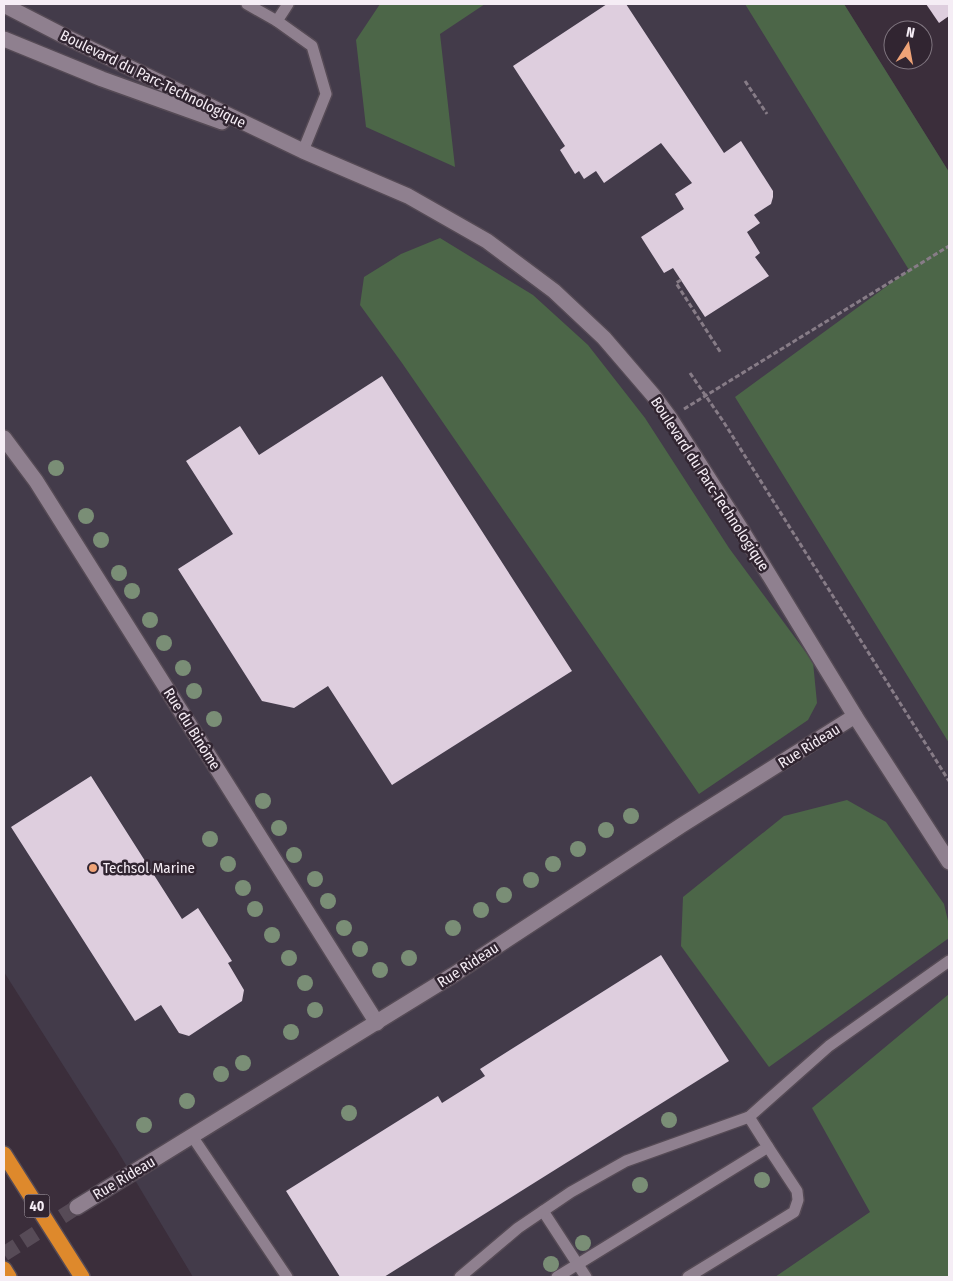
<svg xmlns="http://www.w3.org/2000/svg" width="953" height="1281" viewBox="0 0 953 1281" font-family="'Fira Sans Condensed',sans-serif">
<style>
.industrial{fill:#433b4a}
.forest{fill:#4c6648}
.building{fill:#decede}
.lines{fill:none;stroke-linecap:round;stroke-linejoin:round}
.minor-tunnel{stroke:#574b57;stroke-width:15;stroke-dasharray:15 8;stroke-linecap:butt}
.service-casing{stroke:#554a55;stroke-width:14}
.minor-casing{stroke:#554a55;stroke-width:18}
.tertiary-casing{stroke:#554a55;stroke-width:18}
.motorway-casing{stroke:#554a55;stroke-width:18}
.path{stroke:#877c87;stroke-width:3;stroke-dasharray:5 2.5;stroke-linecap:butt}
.service{stroke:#8f808f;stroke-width:11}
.minor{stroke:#8f808f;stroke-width:15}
.tertiary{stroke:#8f808f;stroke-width:15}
.motorway{stroke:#de892c;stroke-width:15}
.tree{fill:#7a8e76}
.poi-dot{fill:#efa377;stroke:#312531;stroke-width:2}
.labels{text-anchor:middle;stroke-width:5;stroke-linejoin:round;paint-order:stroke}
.shield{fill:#312531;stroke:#bab1ba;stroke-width:1}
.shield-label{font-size:14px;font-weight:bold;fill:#f5edf5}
.street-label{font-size:15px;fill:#f5edf5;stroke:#312531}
.poi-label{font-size:15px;fill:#f5edf5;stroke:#312531;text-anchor:start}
</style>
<rect width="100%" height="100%" fill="#3b2e3b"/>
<!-- industrial -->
<polygon class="industrial" points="4,4 844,4 949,172 949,1277 193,1277 117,1150 4,972"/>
<!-- forest -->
<g class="forest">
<polygon points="380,4 485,4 440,34 455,167 366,127 356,40"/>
<polygon points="745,4 844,4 949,172 949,743 735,397 909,270"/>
<polygon points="440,238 533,295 588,345 645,418 729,548 813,662 817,703 808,720 699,794 402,363 360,305 364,277 401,254"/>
<polygon points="847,800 886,822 944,904 949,925 949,938 769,1067 681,946 683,897 784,816"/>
<polygon points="949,994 949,1277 775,1277 870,1212 812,1108"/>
</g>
<!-- building -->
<g class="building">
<polygon points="607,4 626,4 724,153 741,141 773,191 773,197 771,204 754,215 760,223 747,232 760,253 755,257 769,276 705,317 673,268 664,273 641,237 684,209 675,194 692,183 661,143 604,183 596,171 584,179 579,171 575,174 560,150 565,146 513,66"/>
<polygon points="926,4 949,4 949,16 939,23"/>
<polygon points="382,376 572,671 392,785 328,686 294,708 262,701 178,569 233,534 186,461 240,426 259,455"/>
<polygon points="91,776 182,919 198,908 232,961 228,963 244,990 242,1001 189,1036 179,1033 161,1005 135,1021 11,827"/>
<polygon points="661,955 729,1061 384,1277 340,1277 286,1191 438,1096 442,1103 485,1076 480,1069"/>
</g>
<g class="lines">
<!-- minor-tunnel -->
<polyline class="minor-tunnel" points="4,1254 77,1207"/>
<!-- service casing -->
<g class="service-casing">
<g id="service">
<polyline points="247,4 277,21"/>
<polyline points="288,4 277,21 312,46 326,94 303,151"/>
<polyline points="192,1136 287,1277"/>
<polyline points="543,1211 586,1277"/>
<polyline points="460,1277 518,1228 571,1192 626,1161 749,1117 829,1046 949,961"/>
<polyline points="557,1277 768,1147 749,1117"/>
<polyline points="688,1277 794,1212 798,1200 797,1191 768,1147"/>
</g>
</g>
<!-- minor casing -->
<g class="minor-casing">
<g id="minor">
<polyline points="4,438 36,481 377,1023"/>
<polyline points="77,1207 453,975 682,825 855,716"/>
</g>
</g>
<!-- tertiary casing -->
<g class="tertiary-casing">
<g id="tertiary">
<polyline points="4,5 64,36 303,151 408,196 487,241 554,291 604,338 653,395 670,418 741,529 855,716 949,862"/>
<polyline points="4,39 102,79 222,122"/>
</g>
</g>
<!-- motorway casing -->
<g class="motorway-casing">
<g id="motorway">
<polyline points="4,1154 82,1277"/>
<polyline points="4,1269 9,1277"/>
</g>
</g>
<!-- path -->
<g class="path">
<polyline points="745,81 767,114"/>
<polyline points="681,280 676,283 721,353"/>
<polyline points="690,373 723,421 949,781"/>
<polyline points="684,409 949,246"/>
</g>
<!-- service -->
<use href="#service" class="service"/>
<!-- minor -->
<use href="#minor" class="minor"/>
<!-- tertiary -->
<use href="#tertiary" class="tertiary"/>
<!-- motorway -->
<use href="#motorway" class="motorway"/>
</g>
<!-- trees -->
<g class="tree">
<circle cx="56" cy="468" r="8"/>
<circle cx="86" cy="516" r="8"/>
<circle cx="101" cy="540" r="8"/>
<circle cx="119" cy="573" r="8"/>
<circle cx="132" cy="591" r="8"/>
<circle cx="150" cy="620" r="8"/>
<circle cx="164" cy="643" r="8"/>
<circle cx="183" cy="668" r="8"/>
<circle cx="194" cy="691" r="8"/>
<circle cx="214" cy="719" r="8"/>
<circle cx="263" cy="801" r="8"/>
<circle cx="631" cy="816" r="8"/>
<circle cx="279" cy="828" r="8"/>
<circle cx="606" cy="830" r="8"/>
<circle cx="210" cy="839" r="8"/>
<circle cx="578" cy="849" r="8"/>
<circle cx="294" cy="855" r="8"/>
<circle cx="228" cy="864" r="8"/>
<circle cx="553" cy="864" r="8"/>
<circle cx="315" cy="879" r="8"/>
<circle cx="531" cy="880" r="8"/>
<circle cx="243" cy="888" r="8"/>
<circle cx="504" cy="895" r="8"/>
<circle cx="328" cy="901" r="8"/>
<circle cx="255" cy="909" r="8"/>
<circle cx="481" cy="910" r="8"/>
<circle cx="344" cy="928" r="8"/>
<circle cx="453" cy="928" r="8"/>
<circle cx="272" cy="935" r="8"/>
<circle cx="360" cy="949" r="8"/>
<circle cx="289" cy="958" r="8"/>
<circle cx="409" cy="958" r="8"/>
<circle cx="380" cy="970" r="8"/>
<circle cx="305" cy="983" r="8"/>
<circle cx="315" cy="1010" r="8"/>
<circle cx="291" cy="1032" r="8"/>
<circle cx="243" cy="1063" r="8"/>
<circle cx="221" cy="1074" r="8"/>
<circle cx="187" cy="1101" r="8"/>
<circle cx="349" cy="1113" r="8"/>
<circle cx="669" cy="1120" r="8"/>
<circle cx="144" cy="1125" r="8"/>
<circle cx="762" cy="1180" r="8"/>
<circle cx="640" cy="1185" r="8"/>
<circle cx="583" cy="1243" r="8"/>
<circle cx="551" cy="1264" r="8"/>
</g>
<!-- markers -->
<circle class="poi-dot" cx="93" cy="868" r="5"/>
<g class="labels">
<!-- shield labels -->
<rect class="shield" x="24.5" y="1194.5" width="25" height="23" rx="4"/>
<g class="shield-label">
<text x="37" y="1211">40</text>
</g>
<!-- street labels -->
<g class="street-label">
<text transform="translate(153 79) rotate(26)" y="5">Boulevard du Parc-Technologique</text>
<text transform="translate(710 484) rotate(57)" y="5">Boulevard du Parc-Technologique</text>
<text transform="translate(192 729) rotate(58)" y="5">Rue du Binôme</text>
<text transform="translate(809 746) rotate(-32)" y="5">Rue Rideau</text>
<text transform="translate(468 965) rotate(-33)" y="5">Rue Rideau</text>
<text transform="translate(124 1178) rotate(-31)" y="5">Rue Rideau</text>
</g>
<!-- poi labels -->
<g class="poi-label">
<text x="103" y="873">Techsol Marine</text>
</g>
</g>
<!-- border -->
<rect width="953" height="1281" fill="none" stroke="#f5edf5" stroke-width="10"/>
<!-- north arrow -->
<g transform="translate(908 45) rotate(11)"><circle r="24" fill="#312531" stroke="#7f757f"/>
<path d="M0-4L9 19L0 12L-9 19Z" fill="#efa377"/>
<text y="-8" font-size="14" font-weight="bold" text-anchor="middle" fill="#f5edf5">N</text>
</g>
</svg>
